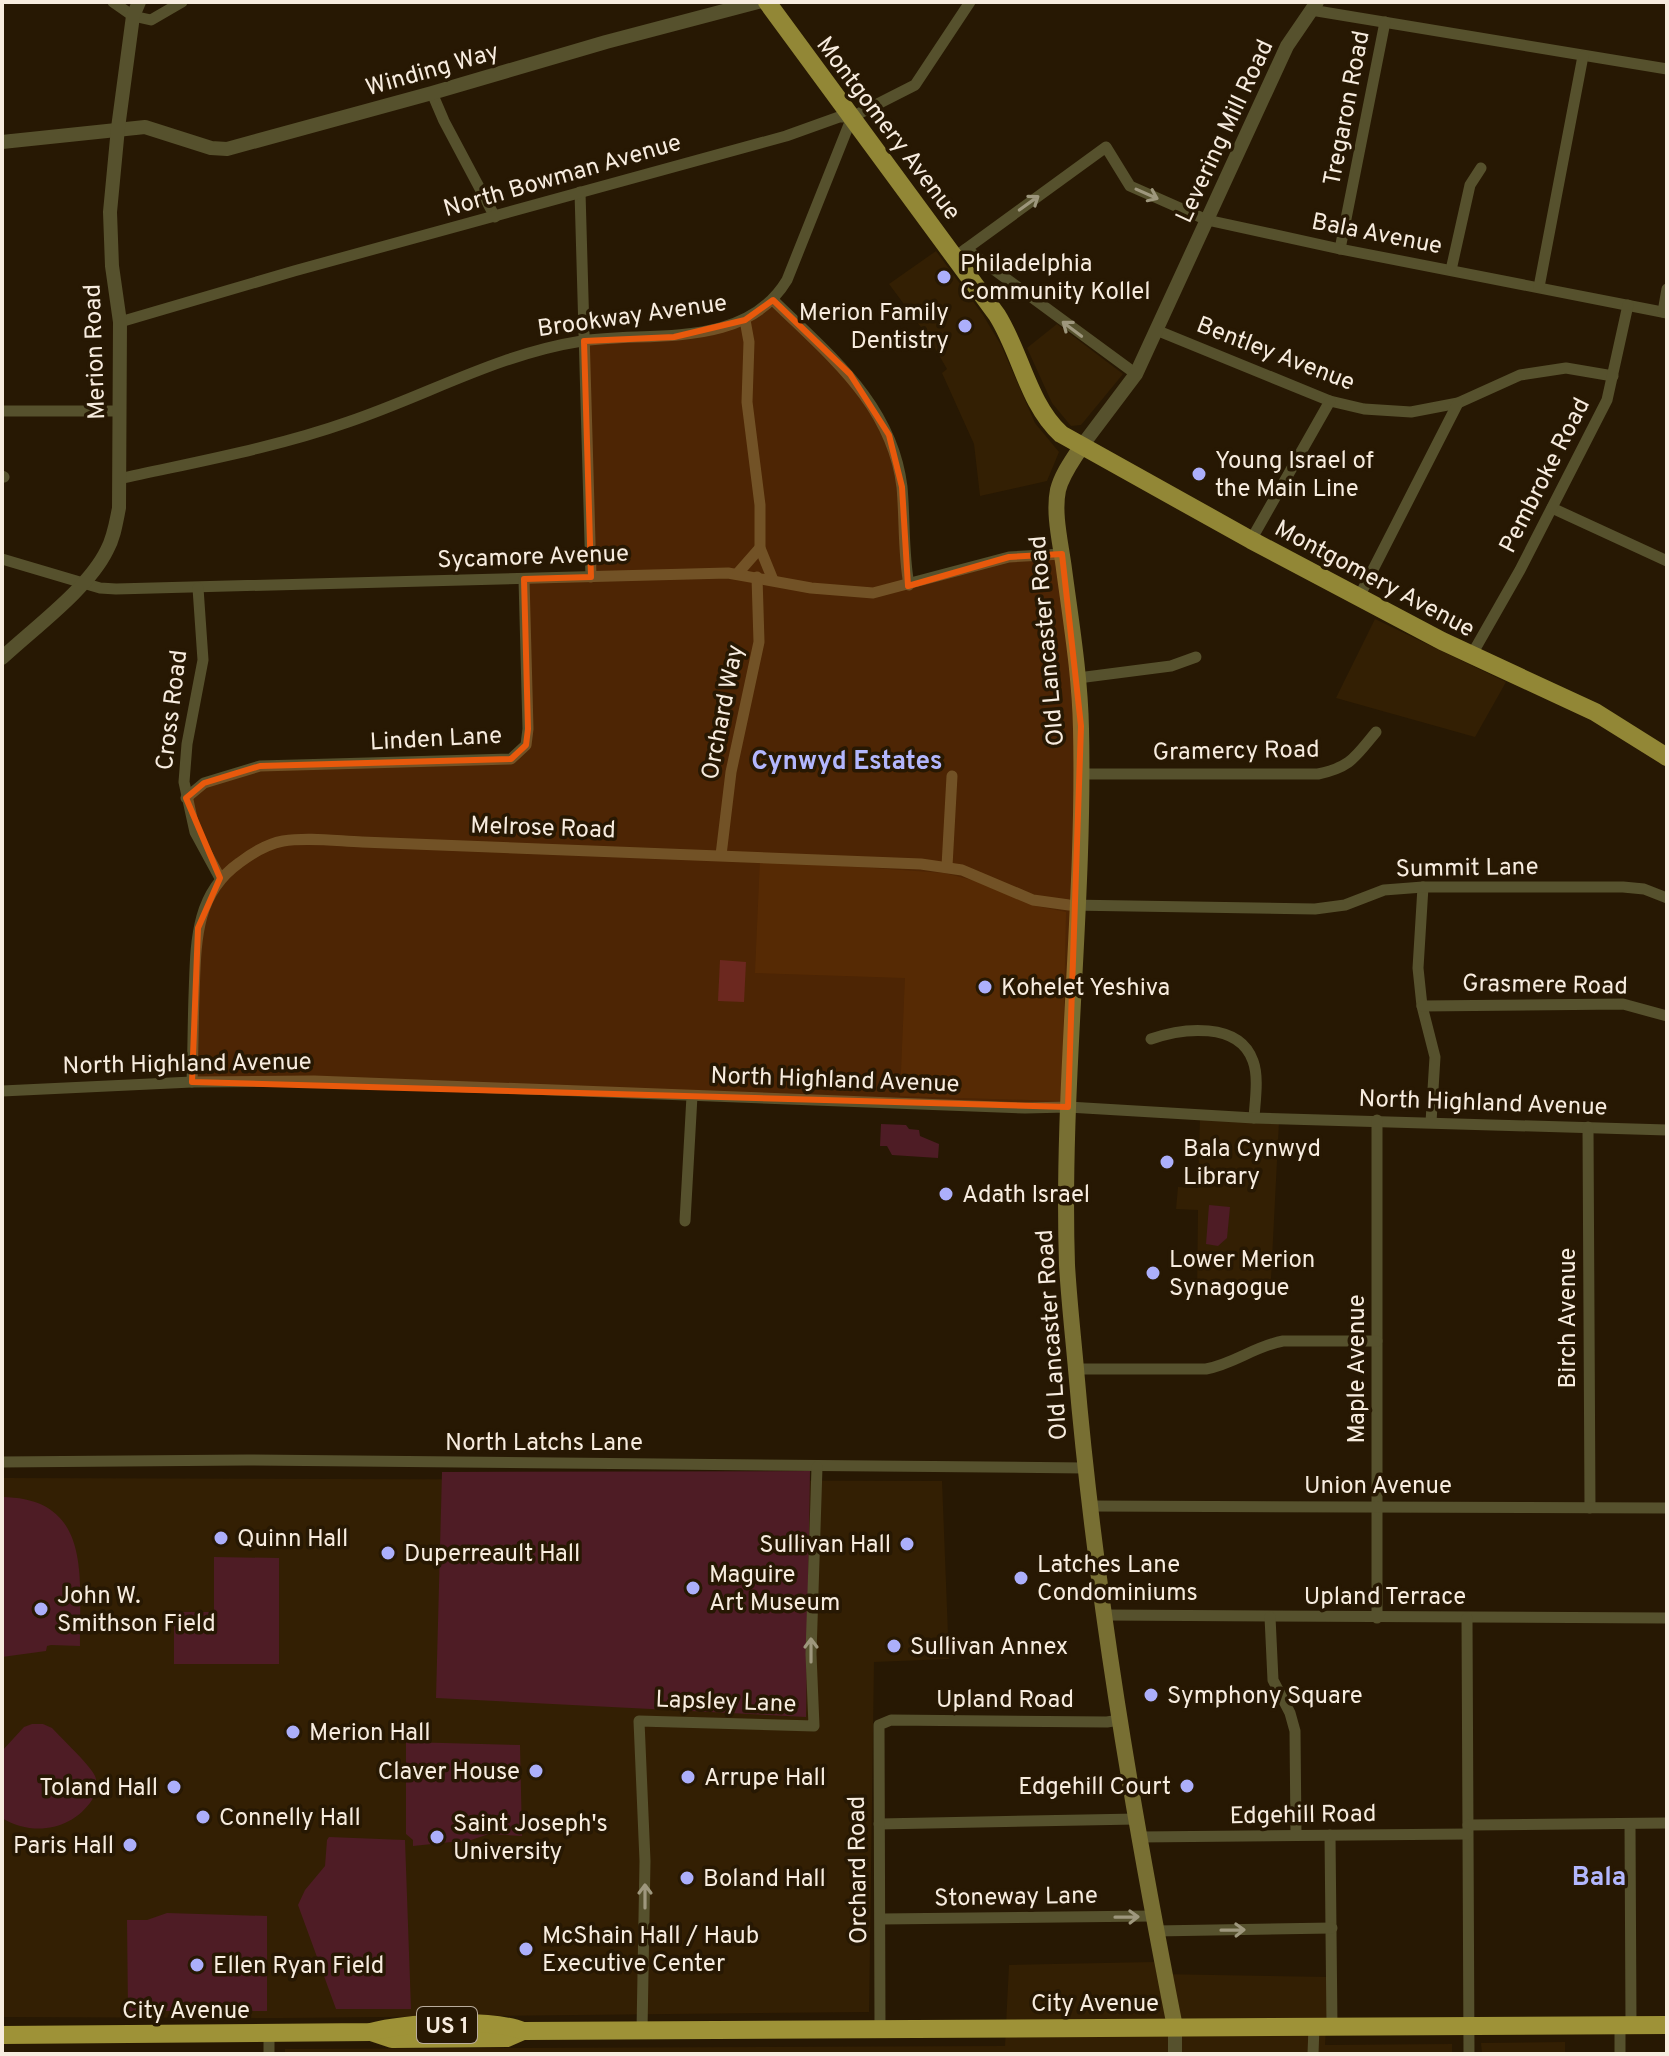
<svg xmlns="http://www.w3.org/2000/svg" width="1669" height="2056" viewBox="0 0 1669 2056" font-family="Overpass,sans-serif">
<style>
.built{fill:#331f03}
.green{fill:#4e1c25}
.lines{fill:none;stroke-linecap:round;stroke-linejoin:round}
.minor{stroke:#56512d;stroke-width:11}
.tertiary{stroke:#56512d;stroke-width:14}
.secondary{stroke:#786f33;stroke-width:16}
.primary{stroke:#928736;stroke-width:18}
.trunk{stroke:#9e9237;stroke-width:18}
.oneway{stroke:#9e977d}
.marked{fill:#e8590c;fill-opacity:0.2;stroke:#e8590c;stroke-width:6;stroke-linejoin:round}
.poi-dot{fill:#acaffb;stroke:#271803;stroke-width:3}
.labels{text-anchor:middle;stroke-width:7;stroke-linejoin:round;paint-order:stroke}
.shield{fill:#271803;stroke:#b9ac9d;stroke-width:2}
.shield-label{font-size:22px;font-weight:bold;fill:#f7ecdf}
.street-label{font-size:24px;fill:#f7ecdf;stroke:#271803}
.poi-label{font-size:24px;fill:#f7ecdf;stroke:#271803;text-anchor:start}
.neighbourhood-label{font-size:26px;font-weight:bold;fill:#b3b7fe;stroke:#271803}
</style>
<rect width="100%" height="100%" fill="#271803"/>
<!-- built -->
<g class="built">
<polygon points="936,251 983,315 1001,345 1035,423 1059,452 1047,481 980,496 974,444 942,373 947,369 929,338 889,284"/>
<polygon points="1057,324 1123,374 1081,425 1071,426 1052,403 1027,348"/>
<polygon points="1375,619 1506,682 1475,737 1336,698"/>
<polygon points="760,860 944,873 976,881 1036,906 1066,912 1062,1101 900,1096 905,978 755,973"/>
<polygon points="1200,1116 1279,1122 1270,1298 1197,1298 1198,1210 1176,1209 1178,1187 1198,1188"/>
<polygon points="2,1478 942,1481 949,1659 874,1662 869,2012 283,2018 2,2017"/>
<polygon points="1154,1962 1157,1974 1329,1977 1325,2045 1452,2044 1452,2054 285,2054 285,2049 1005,2046 1009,1965"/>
<polygon points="1565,2042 1565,2054 1482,2054 1481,2043"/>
</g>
<!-- green -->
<g class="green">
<polygon points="720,960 746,962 744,1002 718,1001"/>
<polygon points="881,1124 906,1125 909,1129 919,1130 920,1136 939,1144 938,1158 892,1155 887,1146 880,1146"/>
<polygon points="1209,1205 1230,1207 1227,1238 1218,1246 1206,1244"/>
<polygon points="810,1471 806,1717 436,1698 442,1472"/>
<path d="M2,1497C94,1498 79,1580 80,1646L51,1645L47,1646L46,1651L2,1657Z"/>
<polygon points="214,1557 279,1558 279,1664 174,1664 174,1612 214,1612"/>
<path d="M32,1724H43L52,1728C61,1738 91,1766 95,1776C98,1783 96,1794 92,1800C72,1830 33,1837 2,1818V1751L24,1727Z"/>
<polygon points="406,1742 520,1745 522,1836 489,1834 471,1840 413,1846 413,1840 406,1834"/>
<polygon points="329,1837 405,1840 411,2009 336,2009 298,1905 305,1890 325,1866 327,1840"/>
<polygon points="167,1913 267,1916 267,2011 128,2011 127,1920 147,1920"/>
</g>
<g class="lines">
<!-- minor -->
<g class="minor">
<polyline points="113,2 133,16 151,20 182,2"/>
<polyline points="1311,10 1667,69"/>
<polyline points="432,93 444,121 495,217"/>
<polyline points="580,192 591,577"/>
<polyline points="966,249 1136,374"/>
<polyline points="1340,249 1385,22"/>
<polyline points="955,257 1106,147 1130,186 1207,220 1340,249 1667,313"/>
<polyline points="1451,270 1470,185 1481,168"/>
<polyline points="1539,287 1583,56"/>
<path d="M773,300C829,355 892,404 902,487C905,520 903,553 909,585"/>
<polyline points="1663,312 1667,289"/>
<polyline points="745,320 749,342 747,402 760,505 760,548 773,580"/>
<polyline points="120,322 294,271 786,136 839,117 852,117 915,85 970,2"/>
<polyline points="1156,330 1330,401 1364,409 1411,412 1458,403 1520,375 1566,368 1613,376"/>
<polyline points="2,411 119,411"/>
<polyline points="2,476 4,477"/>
<path d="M119,479C195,462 274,448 348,422C428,395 498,354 582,341C651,331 745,350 787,280L852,117"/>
<polyline points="1552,508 1667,561"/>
<polyline points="1251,540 1330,401"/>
<polyline points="2,559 100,588 116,589 728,573 811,588 873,593 1009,557 1062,554"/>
<polyline points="738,573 760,548"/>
<polyline points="198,588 203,660 187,744 184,782 195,832 220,878"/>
<polyline points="1359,597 1458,403"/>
<polyline points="1471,656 1520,570 1607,400 1628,305"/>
<polyline points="1078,678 1171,666 1196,657"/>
<path d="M1081,774H1318C1351,767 1355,757 1376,732"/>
<polyline points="186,798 204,783 260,766 511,759 526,745 528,729 524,579"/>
<polyline points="721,855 731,772 759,642 757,577"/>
<polyline points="947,866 952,776"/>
<polyline points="1423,887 1418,968 1422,1006 1435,1057 1431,1122"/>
<polyline points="1422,1006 1623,1004 1667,1016"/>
<path d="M1151,1039C1182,1028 1239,1021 1253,1061C1259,1077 1255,1101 1254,1118"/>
<path d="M192,1082C193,1053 193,1025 194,996C196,945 194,895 239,863C252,853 267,844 283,841C308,837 337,841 362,842L921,864L962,870L1033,900L1069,905L1315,909L1345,905L1384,890L1423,887H1623L1644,889L1667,898"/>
<polyline points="2,1091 192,1082 314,1081 1025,1108 1068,1107 1254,1118 1667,1130"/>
<polyline points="1377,1120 1377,1618"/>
<polyline points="1588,1127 1590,1508"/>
<polyline points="685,1221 692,1096"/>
<path d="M1076,1369H1206C1234,1364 1255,1346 1283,1341H1377"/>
<polyline points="2,1462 247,1460 1085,1468"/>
<polyline points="1089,1506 1667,1508"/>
<polyline points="1103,1615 1667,1618"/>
<polyline points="1270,1617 1273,1680 1290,1713 1295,1731 1296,1835"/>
<polyline points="1467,1618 1469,2054"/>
<polyline points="879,1824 1137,1819"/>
<polyline points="1630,1824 1631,2025"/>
<polyline points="1468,1825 1667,1823"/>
<polyline points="1330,1835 1332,2027"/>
<polyline points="1139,1837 1467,1834"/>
<polyline points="881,1919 1153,1916"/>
<polyline points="1155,1931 1332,1928"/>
<polyline points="880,2029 879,1725 891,1720 1107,1722 1119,1720"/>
<polyline points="642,2030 645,1861 639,1721 814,1726 811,1654 817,1467"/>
<polyline points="269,2033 269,2054"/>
<polyline points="1313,2054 1314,2027"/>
<polyline points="1620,2054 1620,2025"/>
</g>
<!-- tertiary -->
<g class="tertiary">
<polyline points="2,142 145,127 211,148 227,149 432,93 606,42 758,2"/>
<polyline points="1081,447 1136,374 1287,46 1317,2"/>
<path d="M2,658C34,628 88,589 107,550C114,537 116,523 119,508L120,322L112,266L110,212L118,128L133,16L139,2"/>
<polyline points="1175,2054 1175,2027"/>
</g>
<!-- secondary -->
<path class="secondary" d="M1081,447C1073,460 1062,474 1058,490C1053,514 1061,545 1064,569C1071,622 1080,675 1081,729C1085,908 1061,1086 1067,1265C1069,1300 1073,1335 1076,1369C1095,1591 1132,1809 1175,2027"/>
<!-- primary -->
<path class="primary" d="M767,2L997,315C1021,353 1028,404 1061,434L1251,540L1442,641L1595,712L1667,757"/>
<!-- trunk -->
<g class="trunk">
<polyline points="371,2032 392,2039 507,2038 523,2031"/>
<path d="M2,2035L371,2032C404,2023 492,2018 523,2031L1667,2025"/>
</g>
</g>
<!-- one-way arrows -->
<defs><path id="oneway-shaft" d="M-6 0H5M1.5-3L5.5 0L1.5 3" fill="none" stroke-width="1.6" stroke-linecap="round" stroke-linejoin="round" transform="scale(2)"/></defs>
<g class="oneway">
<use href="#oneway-shaft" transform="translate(1147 194) rotate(24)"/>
<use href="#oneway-shaft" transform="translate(1029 203) rotate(-36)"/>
<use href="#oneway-shaft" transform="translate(1072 329) rotate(-143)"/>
<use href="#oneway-shaft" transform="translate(811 1650) rotate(-90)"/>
<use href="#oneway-shaft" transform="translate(645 1896) rotate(-90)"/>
<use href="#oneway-shaft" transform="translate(1127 1917) rotate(-1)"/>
<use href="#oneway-shaft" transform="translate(1233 1930) rotate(-1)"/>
</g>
<!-- marked area -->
<path class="marked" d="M773,300L850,374L889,435L902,487L908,586L1009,557L1062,554L1081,726L1068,1107L192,1082L198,928L220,878L186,798L204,783L260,766L511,759L526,745L528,729L524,579L591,577L584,341L674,337L745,320Z"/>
<!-- markers -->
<g class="poi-dot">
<circle cx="944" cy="277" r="8"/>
<circle cx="965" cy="326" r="8"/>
<circle cx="1199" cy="474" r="8"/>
<circle cx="985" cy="987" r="8"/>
<circle cx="1167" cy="1162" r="8"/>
<circle cx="946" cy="1194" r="8"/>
<circle cx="1153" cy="1273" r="8"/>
<circle cx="221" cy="1538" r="8"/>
<circle cx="907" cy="1544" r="8"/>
<circle cx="388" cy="1553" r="8"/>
<circle cx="1021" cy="1578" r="8"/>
<circle cx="693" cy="1588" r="8"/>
<circle cx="41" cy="1609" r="8"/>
<circle cx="894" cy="1646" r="8"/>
<circle cx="1151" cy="1695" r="8"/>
<circle cx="293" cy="1732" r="8"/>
<circle cx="536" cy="1771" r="8"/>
<circle cx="688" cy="1777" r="8"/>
<circle cx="1187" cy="1786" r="8"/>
<circle cx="174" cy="1787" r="8"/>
<circle cx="203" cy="1817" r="8"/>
<circle cx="437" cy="1837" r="8"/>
<circle cx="130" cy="1845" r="8"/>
<circle cx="687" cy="1878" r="8"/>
<circle cx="526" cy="1949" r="8"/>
<circle cx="197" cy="1965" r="8"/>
</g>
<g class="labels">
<!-- shield labels -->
<rect class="shield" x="417" y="2007" width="60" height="36" rx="6"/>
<g class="shield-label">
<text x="447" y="2033">US 1</text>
</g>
<!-- street labels -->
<g class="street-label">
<text transform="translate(432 69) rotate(-16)" y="8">Winding Way</text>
<text transform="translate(1346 108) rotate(-79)" y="8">Tregaron Road</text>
<text transform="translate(889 128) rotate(53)" y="8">Montgomery Avenue</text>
<text transform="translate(1224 131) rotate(-65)" y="8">Levering Mill Road</text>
<text transform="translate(562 175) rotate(-16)" y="8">North Bowman Avenue</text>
<text transform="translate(1377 233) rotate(11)" y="8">Bala Avenue</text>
<text transform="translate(632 315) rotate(-8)" y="8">Brookway Avenue</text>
<text transform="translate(94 352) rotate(-92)" y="8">Merion Road</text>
<text transform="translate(1276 353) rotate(21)" y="8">Bentley Avenue</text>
<text transform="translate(1544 475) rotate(-63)" y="8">Pembroke Road</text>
<text transform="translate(533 556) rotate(-2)" y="8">Sycamore Avenue</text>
<text transform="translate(1375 578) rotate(28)" y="8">Montgomery Avenue</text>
<text transform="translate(1046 641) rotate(-95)" y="8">Old Lancaster Road</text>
<text transform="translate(171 710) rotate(-83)" y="8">Cross Road</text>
<text transform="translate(722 712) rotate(-79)" y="8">Orchard Way</text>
<text transform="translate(436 738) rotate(-3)" y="8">Linden Lane</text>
<text transform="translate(1236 750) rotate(-1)" y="8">Gramercy Road</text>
<text transform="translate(543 827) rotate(2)" y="8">Melrose Road</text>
<text transform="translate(1467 867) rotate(-1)" y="8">Summit Lane</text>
<text transform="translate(1545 984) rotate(1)" y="8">Grasmere Road</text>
<text transform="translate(187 1063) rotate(-1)" y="8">North Highland Avenue</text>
<text transform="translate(835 1079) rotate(2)" y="8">North Highland Avenue</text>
<text transform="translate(1483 1102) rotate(2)" y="8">North Highland Avenue</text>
<text transform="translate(1567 1318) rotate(-90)" y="8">Birch Avenue</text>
<text transform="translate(1051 1335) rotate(-94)" y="8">Old Lancaster Road</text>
<text transform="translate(1356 1369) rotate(-90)" y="8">Maple Avenue</text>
<text x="544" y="1450">North Latchs Lane</text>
<text x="1378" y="1493">Union Avenue</text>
<text x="1385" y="1604">Upland Terrace</text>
<text x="1005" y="1707">Upland Road</text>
<text transform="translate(726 1701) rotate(2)" y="8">Lapsley Lane</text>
<text transform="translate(1303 1814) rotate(-1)" y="8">Edgehill Road</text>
<text transform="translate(857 1870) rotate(-91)" y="8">Orchard Road</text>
<text transform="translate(1016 1896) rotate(-1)" y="8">Stoneway Lane</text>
<text x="1095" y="2011">City Avenue</text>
<text x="186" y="2018">City Avenue</text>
</g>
<!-- poi labels -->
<g class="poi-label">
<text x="960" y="271">Philadelphia<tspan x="960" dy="28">Community Kollel</tspan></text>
<text x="949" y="320" text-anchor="end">Merion Family<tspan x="949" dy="28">Dentistry</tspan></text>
<text x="1215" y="468">Young Israel of<tspan x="1215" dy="28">the Main Line</tspan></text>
<text x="1001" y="995">Kohelet Yeshiva</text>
<text x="1183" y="1156">Bala Cynwyd<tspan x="1183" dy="28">Library</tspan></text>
<text x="962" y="1202">Adath Israel</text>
<text x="1169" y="1267">Lower Merion<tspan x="1169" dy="28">Synagogue</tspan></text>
<text x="237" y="1546">Quinn Hall</text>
<text x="891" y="1552" text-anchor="end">Sullivan Hall</text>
<text x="404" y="1561">Duperreault Hall</text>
<text x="1037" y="1572">Latches Lane<tspan x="1037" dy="28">Condominiums</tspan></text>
<text x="709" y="1582">Maguire<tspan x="709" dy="28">Art Museum</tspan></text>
<text x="57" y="1603">John W.<tspan x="57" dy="28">Smithson Field</tspan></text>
<text x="910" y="1654">Sullivan Annex</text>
<text x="1167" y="1703">Symphony Square</text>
<text x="309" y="1740">Merion Hall</text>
<text x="520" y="1779" text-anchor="end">Claver House</text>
<text x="704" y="1785">Arrupe Hall</text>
<text x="1171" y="1794" text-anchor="end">Edgehill Court</text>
<text x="158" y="1795" text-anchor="end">Toland Hall</text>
<text x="219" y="1825">Connelly Hall</text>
<text x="453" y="1831">Saint Joseph's<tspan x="453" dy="28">University</tspan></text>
<text x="114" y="1853" text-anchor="end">Paris Hall</text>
<text x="703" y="1886">Boland Hall</text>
<text x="542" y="1943">McShain Hall / Haub<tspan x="542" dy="28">Executive Center</tspan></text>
<text x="213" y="1973">Ellen Ryan Field</text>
</g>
<!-- neighbourhood labels -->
<g class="neighbourhood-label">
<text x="847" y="769">Cynwyd Estates</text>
<text x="1599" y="1885">Bala</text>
</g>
</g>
<!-- border -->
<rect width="1669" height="2056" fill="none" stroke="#f7ecdf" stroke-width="8"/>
</svg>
